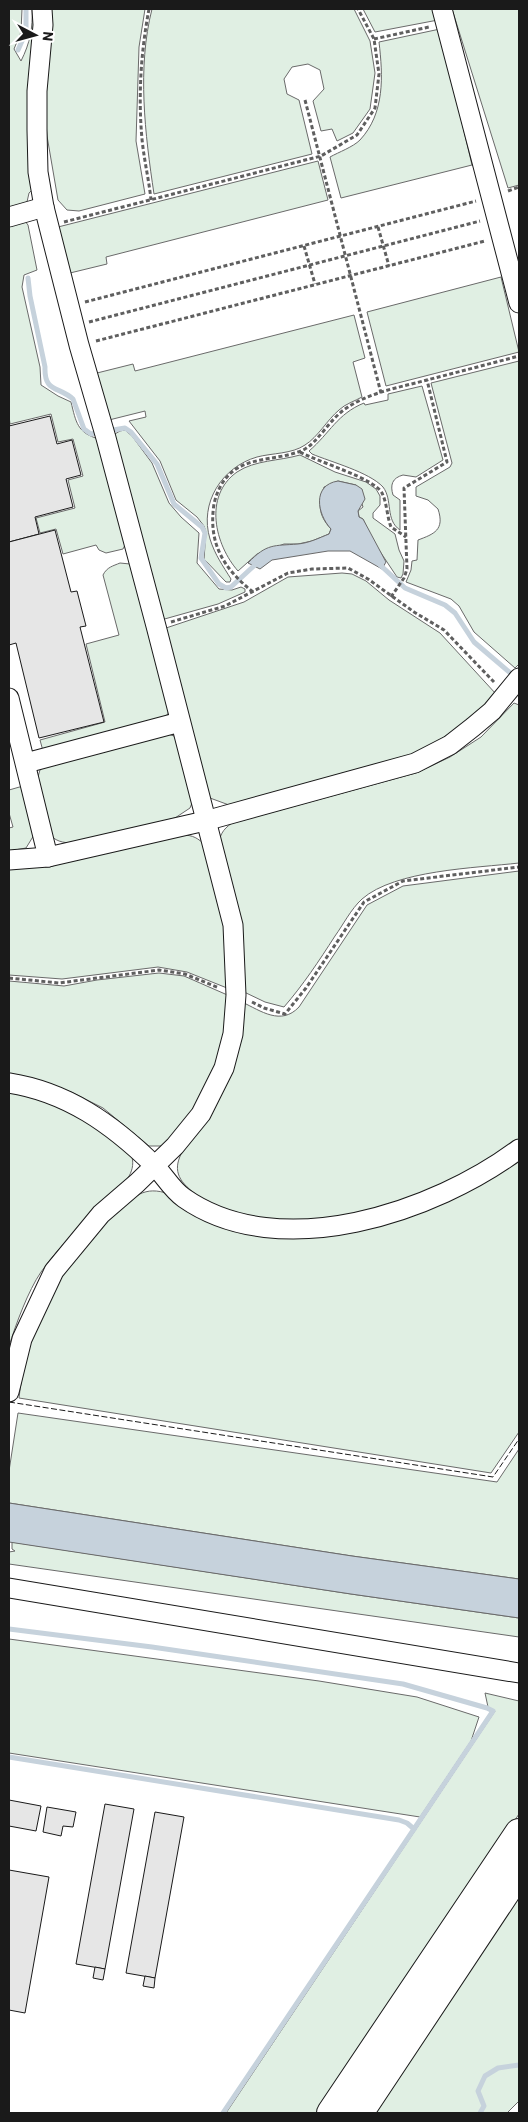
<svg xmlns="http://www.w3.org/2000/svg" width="528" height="2122" viewBox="0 0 528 2122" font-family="Barlow,sans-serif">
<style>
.green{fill:#e0efe3;stroke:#6a6a6a}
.water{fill:#c6d2dc;stroke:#6a6a6a}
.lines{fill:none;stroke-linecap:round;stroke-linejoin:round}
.stream{stroke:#c6d2dc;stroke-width:5}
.building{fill:#e6e6e6;stroke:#1a1a1a}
.minor-casing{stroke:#1a1a1a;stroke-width:21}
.highway-casing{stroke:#1a1a1a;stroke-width:30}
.path{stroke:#5f5f5f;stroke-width:3;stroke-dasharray:4 2.5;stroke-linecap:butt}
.minor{stroke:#fff;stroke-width:19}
.highway{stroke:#fff;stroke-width:28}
.fence{stroke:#1a1a1a;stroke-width:1;stroke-dasharray:6 2.5;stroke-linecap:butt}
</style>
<rect width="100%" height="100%" fill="#fff"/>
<!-- green -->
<g class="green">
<path d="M9,9H22L21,32L14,49L21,61C30,43 33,28 32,9H37L32,190L29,193L27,202L19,209L9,211Z"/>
<polygon points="47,9 145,9 139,47 136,141 145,194 79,211 67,210 58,200 47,136 44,92"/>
<path d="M152,9H354L370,41L375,73L370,109L353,133L337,141L332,129L321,131L313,101L324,89L320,70L308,64L292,67L284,79L287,94L299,100L312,154L154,194C145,134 137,68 152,9Z"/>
<polygon points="363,9 434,9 438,20 375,32"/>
<polygon points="452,9 519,9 519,185 508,188"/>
<path d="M440,29L472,165L341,198L330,157C339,152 353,147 360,140C385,113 383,76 379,42Z"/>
<polygon points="318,161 328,200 106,257 107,264 70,273 58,227"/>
<path d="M25,221L28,225L37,270L24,275L22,287L40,367L41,385L58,396L71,402C76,422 77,433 99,439L126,543L123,549L106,553L99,550L96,545L63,554L56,529L40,533L36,518L75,508L68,480L83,476L73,439L58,442L51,414L10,424L9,416V223Z"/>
<polygon points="501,277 519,352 386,386 367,312"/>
<path d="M354,315L365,358L353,362L362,397C355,401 345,404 339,410C327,420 318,437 305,445C292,454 272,453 257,457C222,467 199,503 210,539C215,555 223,566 231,579L230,582H226L204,559L206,532L204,526L197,517L176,500L160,461L129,421L146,417L145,411L109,420L97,373L133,364L135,371Z"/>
<path d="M519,361V664L515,668L474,632L459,606L451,599L406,582L411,570L412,561L417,560L418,540C434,534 445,530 438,509L428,500L416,496V487L450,467L452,463L431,383Z"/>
<path d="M422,386L443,460L416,477L403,475C392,478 390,485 393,495L400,500V530C385,520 393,500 383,487C369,472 331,462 312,454L309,451C330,433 337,414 364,403L365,405L388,400V394Z"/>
<polygon points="125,430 132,436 152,463 169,503 181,517 199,533 197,563 219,589 232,590 241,587 245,589 245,592 218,604 161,620 113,435 120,431"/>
<path d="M300,455L335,472L366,482L376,489L380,496V505L373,513V518L395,534L399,550L404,561L403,574L401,578L397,577L373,541L363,519L359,517L358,511L363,507L356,485L338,481L324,487C318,504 318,515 331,529L329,534L312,541L298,544H284L257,554L238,571C215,545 203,496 237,472C255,460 279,461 300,455Z"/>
<path d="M120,563L130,564L170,702L168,714L159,721L43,751L40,740L105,722L86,644L119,635L103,575C107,567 113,566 120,563Z"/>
<path d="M342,573L352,574L366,581L389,600L440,633L496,694C470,721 438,744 404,759L229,805L210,798L204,790L163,629L244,602L288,577Z"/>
<path d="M514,703L519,705V863C476,868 395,870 362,899C351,909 343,925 335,936C319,961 303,985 284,1007L265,1002L242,991L218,847C220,835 222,830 232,823L416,773L450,757L481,737Z"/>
<path d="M165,733L174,736L180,743L194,798L190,808L175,818L78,843C66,843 58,843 50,835L37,780L40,770L48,763Z"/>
<polygon points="23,786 34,835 26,848 9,851 9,828 13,827 9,813 9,790"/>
<path d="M182,835C193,835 198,838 206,846L227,923L232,990L187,972L158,967L62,979L9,975V868Z"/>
<path d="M519,871V1140C499,1154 478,1170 455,1180C395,1207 309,1232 244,1217C236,1215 227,1210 219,1207C210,1202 201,1199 193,1192C175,1178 173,1166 185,1147L242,1002C261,1011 281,1026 299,1007L367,905L403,886Z"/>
<polygon points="159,973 184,976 232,997 230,1033 196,1111 165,1146 149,1146 103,1108 71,1092 29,1080 9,1078 9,981 64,986 97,980"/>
<path d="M9,1091L79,1111L132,1157C136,1173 123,1185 113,1196C88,1220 61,1243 41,1272C28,1291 16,1324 9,1346Z"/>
<path d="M519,1156V1432L491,1473L19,1398C24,1348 51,1274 87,1237C95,1228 106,1220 116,1212C134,1197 144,1185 169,1194L227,1228L405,1216L463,1194Z"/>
<polygon points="18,1413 497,1482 519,1449 519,1579 352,1556 9,1503 9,1471"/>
<polygon points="12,1542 351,1594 519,1618 519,1637 9,1564 9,1552 15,1551 12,1549"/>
<polygon points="9,1639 319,1681 417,1697 479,1717 471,1741 420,1817 9,1753"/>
<polygon points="485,1693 519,1701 519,1814 318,2113 226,2113 495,1711 488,1707"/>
<polygon points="519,1897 519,2101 507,2113 373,2113"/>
</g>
<!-- water -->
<g class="water">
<path d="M338,481L356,485L362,489L365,499L358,511L359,517L363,519L386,562L382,569L350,551H328L272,560L260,569L248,563C267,543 274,546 298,544C309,543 319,538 329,534L331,529C317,514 312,485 338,481Z"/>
<polygon points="9,1503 352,1556 519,1579 519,1618 351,1594 9,1542"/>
</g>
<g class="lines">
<!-- stream -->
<g class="stream">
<polyline points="18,50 26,32 26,9"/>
<path d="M28,278L30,296L45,367C44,393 59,386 73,399L84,429L91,434L119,429L125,428L131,432L157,464L174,504L202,527L205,533L201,558L219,584L226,588L231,587L257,563"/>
<polyline points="378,563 405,588 445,605 455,613 474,642 515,677"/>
<polyline points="9,1629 152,1647 403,1684 487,1708 493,1711 414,1829"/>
<polyline points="9,1757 399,1820 407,1823 414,1829 223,2113"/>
<polyline points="480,2113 484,2106 478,2091 485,2076 498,2068 519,2065"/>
</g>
</g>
<!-- building -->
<g class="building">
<polygon points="50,416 57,444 72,440 81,475 66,479 73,507 35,517 39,534 9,542 9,426"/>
<polygon points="55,530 71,592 77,591 86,626 80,627 104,722 39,738 16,643 9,645 9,542"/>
<polygon points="9,1800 41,1806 36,1831 9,1826"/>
<polygon points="105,1804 134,1809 105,1969 76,1964"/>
<polygon points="47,1807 76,1812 73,1827 63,1826 61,1836 43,1832"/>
<polygon points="155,1812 184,1817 155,1978 126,1973"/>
<polygon points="9,1870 49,1877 25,2013 9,2010"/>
<polygon points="95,1967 105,1969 103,1980 93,1978"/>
<polygon points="145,1976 155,1978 154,1988 143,1986"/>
</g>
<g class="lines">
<!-- minor casing -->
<g class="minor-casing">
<g id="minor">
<polyline points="442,9 519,303"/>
<polyline points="9,217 44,207"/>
<polyline points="9,698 48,857"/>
<polyline points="26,763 180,722"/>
<polyline points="9,860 48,857 205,821 415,763 450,745 473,727 492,711 519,678"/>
<path d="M9,1083C67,1092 112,1124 154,1165C164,1175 172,1190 184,1198C280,1265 435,1212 519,1149"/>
<polyline points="9,1392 22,1339 54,1271 101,1214 137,1183 175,1146 201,1114 224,1068 233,1034 236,995 233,925 156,626 106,438 79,345 44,207 38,172 37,130 37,91 43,25 42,9"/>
<polyline points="9,1588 519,1673"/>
</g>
</g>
<!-- highway casing -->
<g class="highway-casing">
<g id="highway">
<polyline points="331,2113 519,1833"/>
<polyline points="359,2113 519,1872"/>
</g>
</g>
<!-- path -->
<g class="path">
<path d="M149,9C141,51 138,96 142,139C144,160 149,180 151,200"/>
<polyline points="374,39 429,27"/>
<polyline points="305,100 381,393"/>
<polyline points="508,191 519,187"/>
<polyline points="64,222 321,156 357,135 375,108 379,74 374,39 358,9"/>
<polyline points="378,227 389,266"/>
<polyline points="304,246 315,284"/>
<polyline points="85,302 476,201"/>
<polyline points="89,322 480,221"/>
<polyline points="96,341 485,241"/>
<path d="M300,452C318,462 374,478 382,493C387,503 387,517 391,527L406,537"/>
<path d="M253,592C223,568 208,543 214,504C217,490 224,477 236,469C257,456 283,460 305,449C319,441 331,417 348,407C371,392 401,387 427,380C458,372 489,364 519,356"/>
<polyline points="391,597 404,578 407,569 404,488 447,462 427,380"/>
<polyline points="171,622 225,606 288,573 312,569 348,568 368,579 414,612 444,630 494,682"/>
<polyline points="9,978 59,983 159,970 185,974 219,988"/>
<polyline points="252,1002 264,1008 285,1014 306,988 364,902 403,881 519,867"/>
</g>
<!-- minor -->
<use href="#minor" class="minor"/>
<!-- highway -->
<use href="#highway" class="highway"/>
<!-- fence -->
<polyline class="fence" points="9,1402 493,1477 519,1439"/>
</g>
<!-- border -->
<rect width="528" height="2122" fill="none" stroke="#1a1a1a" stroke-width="20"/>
<!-- north arrow -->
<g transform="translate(35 35) rotate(96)" stroke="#ffffff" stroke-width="4" paint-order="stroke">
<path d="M0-4L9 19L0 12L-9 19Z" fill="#1a1a1a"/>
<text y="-8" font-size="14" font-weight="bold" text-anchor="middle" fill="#1a1a1a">N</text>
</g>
</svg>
